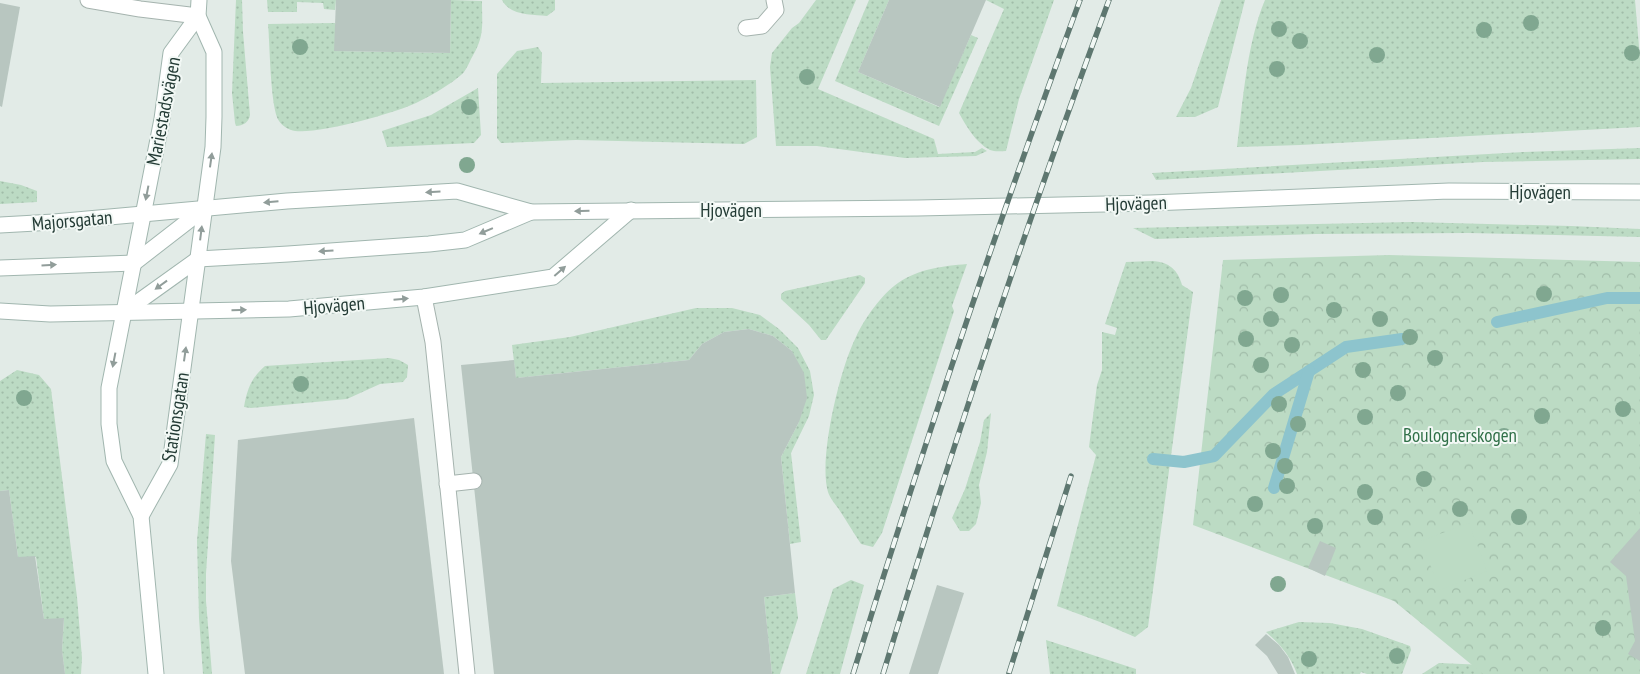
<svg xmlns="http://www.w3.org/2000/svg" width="1640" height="674" viewBox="0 0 1640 674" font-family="'PT Sans Narrow',sans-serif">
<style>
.grass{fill:url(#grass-dots)}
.park{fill:url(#park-crowns)}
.garden{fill:#bcdbc4}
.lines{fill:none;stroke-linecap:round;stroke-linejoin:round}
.stream{stroke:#8dc4cd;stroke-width:12}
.building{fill:#b8c6c0}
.lane-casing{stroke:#a5b3ae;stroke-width:17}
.secondary-casing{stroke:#a1b6af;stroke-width:17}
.lane{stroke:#fff;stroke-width:15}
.secondary{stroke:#fff;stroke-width:15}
.rail-casing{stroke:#5e7770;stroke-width:5.5}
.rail{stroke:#f2f8f5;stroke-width:4;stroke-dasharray:11;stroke-linecap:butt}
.tree{fill:#80a790}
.oneway{fill:#919d9a}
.labels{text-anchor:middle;stroke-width:4;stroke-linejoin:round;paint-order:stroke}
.street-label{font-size:19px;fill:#233b35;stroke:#f2f8f5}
.park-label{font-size:19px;fill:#307048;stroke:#f2f8f5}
</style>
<defs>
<pattern id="grass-dots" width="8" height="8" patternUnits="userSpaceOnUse" patternTransform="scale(1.25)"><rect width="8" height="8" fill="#bcdbc4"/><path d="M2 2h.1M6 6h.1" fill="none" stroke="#a1bda9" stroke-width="1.8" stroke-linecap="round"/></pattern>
<pattern id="park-crowns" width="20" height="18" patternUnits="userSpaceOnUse" patternTransform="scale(1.25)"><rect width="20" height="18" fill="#bcdbc4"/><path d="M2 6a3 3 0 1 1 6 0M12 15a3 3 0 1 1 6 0" fill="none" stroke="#a1bda9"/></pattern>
</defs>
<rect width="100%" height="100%" fill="#e2ebe7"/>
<!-- grass -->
<g class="grass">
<path d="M236,0H242L243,32L250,115C249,122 243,126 236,126L235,123L232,93Z"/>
<polygon points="267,0 336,0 335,10 324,9 323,3 297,2 297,12 268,12"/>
<path d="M451,0L482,1C482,26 485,36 471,59C469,63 467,68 464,72C455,82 429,97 416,103C392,114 320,134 295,131C289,130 282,126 279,121C270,108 270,43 268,24L335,23V51L450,53Z"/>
<path d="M502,0H555V10L547,16C532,14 510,16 502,0Z"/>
<polygon points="816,0 856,0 818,89 934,139 938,154 975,152 982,148 987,151 976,156 905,158 817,146 776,146 770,67 772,53 792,28 799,23"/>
<polygon points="869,0 889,0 858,72 939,107 971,35 978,38 939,126 835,81"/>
<path d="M986,0H1054L1019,99L1006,151C1001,151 995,152 990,150C976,143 966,126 959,113L1004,9Z"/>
<polygon points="1221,0 1245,0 1218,107 1195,117 1176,117 1191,88"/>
<path d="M1265,0H1635L1640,58V127L1300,145L1237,147C1243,101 1247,42 1265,0Z"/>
<polygon points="538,47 542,53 541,83 756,80 757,137 744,144 576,140 501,143 497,138 497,74 517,51"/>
<polygon points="478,88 481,135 474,143 387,147 382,131 431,115"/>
<polygon points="1640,148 1640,159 1483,162 1156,180 1152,173 1524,152"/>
<polygon points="0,181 21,185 37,191 37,202 0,204"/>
<polygon points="1411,222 1571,226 1640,229 1640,237 1468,233 1316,234 1155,239 1133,228"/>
<path d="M1153,261C1169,262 1178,270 1182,285L1193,292L1148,627L1135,637L1100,622L1057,606L1096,455L1089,447L1097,385L1102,370V332L1115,335L1117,328L1105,324L1126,262Z"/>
<path d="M967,264L952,306L954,311L882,533L873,547L861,544C853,532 846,520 838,508C835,504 830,498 828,492C818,459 840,368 856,337C864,319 882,294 898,283C918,269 943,266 967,264Z"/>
<polygon points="860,275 865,278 865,283 826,340 821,340 809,325 781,299 781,294 785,291"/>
<polygon points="696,308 732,308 760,315 779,329 798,348 810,371 814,395 809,416 791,453 801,542 790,544 781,457 799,422 792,351 773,336 749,329 724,332 702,344 689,360 516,378 512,345 570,337"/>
<path d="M389,358L399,360L408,365L407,377L403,382L380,384L347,399L251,408L244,407C247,389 252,377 265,366Z"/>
<polygon points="17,370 39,375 51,389 77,597 82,658 81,674 65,674 62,650 64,619 44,619 36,557 18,557 9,490 0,491 0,381"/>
<polygon points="991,413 987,452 979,485 981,503 976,524 969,531 960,531 952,518 965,489 980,442 984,420"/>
<polygon points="206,434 215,435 206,574 206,601 212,674 203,674 199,618 197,541"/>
<polygon points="851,580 864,585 840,674 806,674 833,589"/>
<polygon points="795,593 798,618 780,674 772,674 764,597"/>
<path d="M1299,622L1330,623L1362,629L1410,646L1411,650L1402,674H1367L1361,672L1360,674H1297C1291,657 1280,644 1266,632Z"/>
<polygon points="1046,640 1136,669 1136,674 1050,674"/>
<polygon points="1439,663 1534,667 1557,674 1422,674"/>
</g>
<!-- park -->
<polygon class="park" points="1389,255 1640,262 1640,674 1483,674 1394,601 1193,525 1223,260"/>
<!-- garden -->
<polygon class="garden" points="1469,523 1487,571 1440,590 1421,541"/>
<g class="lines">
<!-- stream -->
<g class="stream">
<polyline points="1497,322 1607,298 1640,298"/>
<polyline points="1153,459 1184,462 1214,456 1274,394 1346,347 1402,339"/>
<polyline points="1274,488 1309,371"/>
</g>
</g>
<!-- building -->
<g class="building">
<polygon points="336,0 451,0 450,53 334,51"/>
<polygon points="889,0 986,0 940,107 858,72"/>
<polygon points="0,3 20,7 2,107 0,106"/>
<polygon points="749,329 773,336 792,351 804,373 807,398 799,422 781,457 795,593 764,597 772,674 494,674 461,365 514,360 516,378 689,360 702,344 724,332"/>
<polygon points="414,418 444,674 245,674 231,561 238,440"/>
<polygon points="9,490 18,557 35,556 44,619 64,618 62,650 65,674 0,674 0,491"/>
<polygon points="1640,528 1640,661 1628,654 1635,641 1626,576 1610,562"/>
<polygon points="1320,541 1336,548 1325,576 1308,568"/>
<polygon points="937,585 964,593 938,674 909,674"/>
<polygon points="1266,634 1279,645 1288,657 1295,674 1278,674 1267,656 1255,645"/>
</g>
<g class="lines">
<!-- lane casing -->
<g class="lane-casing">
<g id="lane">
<polyline points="88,0 140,9 198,16"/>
<polyline points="746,28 762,26 776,10 774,0"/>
<polyline points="424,297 433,342 467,674"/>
<polyline points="447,484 474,481"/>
</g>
</g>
<!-- secondary casing -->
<g class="secondary-casing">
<g id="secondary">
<polyline points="0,225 54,222 287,201 457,191 531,212 918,208 1151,203 1449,191 1640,192"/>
<polyline points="198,259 288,254 429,244 465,240 531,212"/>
<polyline points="134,263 205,208"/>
<polyline points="0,268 134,263"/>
<polyline points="0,311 50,314 289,309 424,297 553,277 631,210"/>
<polyline points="124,312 198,259"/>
<polyline points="141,516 170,464 213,147 214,117 214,52 198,16 199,0"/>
<polyline points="156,674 141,516 114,461 109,424 109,388 162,119 171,53 198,16"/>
</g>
</g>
<!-- lane -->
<use href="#lane" class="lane"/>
<!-- secondary -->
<use href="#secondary" class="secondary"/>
<!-- rail casing -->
<g class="rail-casing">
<g id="rail">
<polyline points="1009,673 1071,476"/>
<path d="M853,674C923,447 998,222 1080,0"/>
<path d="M883,674C952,447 1027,222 1109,0"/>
</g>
</g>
<!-- rail -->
<use href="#rail" class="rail"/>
</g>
<!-- trees -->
<g class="tree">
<circle cx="1531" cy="23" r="8"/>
<circle cx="1279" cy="29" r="8"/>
<circle cx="1484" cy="30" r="8"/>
<circle cx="1300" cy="41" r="8"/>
<circle cx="300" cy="47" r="8"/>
<circle cx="1632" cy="53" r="8"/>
<circle cx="1377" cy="55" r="8"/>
<circle cx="1277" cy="69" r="8"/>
<circle cx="807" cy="77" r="8"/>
<circle cx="469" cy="107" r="8"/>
<circle cx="467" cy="165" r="8"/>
<circle cx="1544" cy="294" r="8"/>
<circle cx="1281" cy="295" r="8"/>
<circle cx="1245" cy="298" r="8"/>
<circle cx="1334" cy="310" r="8"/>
<circle cx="1271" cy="319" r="8"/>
<circle cx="1380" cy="319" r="8"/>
<circle cx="1410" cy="337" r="8"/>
<circle cx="1246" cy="339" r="8"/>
<circle cx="1292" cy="345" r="8"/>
<circle cx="1435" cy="358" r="8"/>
<circle cx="1261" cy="365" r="8"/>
<circle cx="1363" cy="370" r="8"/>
<circle cx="301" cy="384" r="8"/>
<circle cx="1398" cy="393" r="8"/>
<circle cx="24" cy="398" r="8"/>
<circle cx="1279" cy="404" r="8"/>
<circle cx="1623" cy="409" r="8"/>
<circle cx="1542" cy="416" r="8"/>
<circle cx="1365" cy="417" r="8"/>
<circle cx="1298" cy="424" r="8"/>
<circle cx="1504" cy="436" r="8"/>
<circle cx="1273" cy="451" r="8"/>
<circle cx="1285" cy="466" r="8"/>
<circle cx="1424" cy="479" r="8"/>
<circle cx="1287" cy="486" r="8"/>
<circle cx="1365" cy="492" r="8"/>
<circle cx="1255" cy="504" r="8"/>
<circle cx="1460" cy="509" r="8"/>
<circle cx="1375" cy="517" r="8"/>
<circle cx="1519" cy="517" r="8"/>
<circle cx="1315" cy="526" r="8"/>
<circle cx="1278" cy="584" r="8"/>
<circle cx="1603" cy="628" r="8"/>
<circle cx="1397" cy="656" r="8"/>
<circle cx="1309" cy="659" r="8"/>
</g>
<!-- one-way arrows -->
<defs><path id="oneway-solid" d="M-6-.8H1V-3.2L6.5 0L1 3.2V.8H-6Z" transform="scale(1.25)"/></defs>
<g class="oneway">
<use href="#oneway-solid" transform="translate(211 160) rotate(-82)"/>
<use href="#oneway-solid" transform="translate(433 192) rotate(177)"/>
<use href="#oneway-solid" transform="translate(147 193) rotate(101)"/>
<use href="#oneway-solid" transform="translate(271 202) rotate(175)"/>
<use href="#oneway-solid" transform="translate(582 211) rotate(179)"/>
<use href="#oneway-solid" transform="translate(486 231) rotate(157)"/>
<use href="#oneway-solid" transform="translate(201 233) rotate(-83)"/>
<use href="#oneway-solid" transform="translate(326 251) rotate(176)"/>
<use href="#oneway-solid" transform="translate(49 265) rotate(-3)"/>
<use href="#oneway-solid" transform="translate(560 271) rotate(-41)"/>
<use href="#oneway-solid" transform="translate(161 285) rotate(144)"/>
<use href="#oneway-solid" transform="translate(401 299) rotate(-5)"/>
<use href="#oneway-solid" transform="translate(239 310) rotate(-1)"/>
<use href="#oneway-solid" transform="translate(185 354) rotate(-82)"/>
<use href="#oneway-solid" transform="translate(114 360) rotate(101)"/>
</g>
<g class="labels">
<!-- street labels -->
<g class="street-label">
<text transform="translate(163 111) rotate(-79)" y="7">Mariestadsvägen</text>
<text x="1540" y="199">Hjovägen</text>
<text transform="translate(1136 203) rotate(-2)" y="7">Hjovägen</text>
<text x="731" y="217">Hjovägen</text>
<text transform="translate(72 220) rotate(-5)" y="7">Majorsgatan</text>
<text transform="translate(334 305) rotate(-5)" y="7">Hjovägen</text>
<text transform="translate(175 417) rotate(-81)" y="7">Stationsgatan</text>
</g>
<!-- park labels -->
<g class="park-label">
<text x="1460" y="442">Boulognerskogen</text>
</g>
</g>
</svg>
